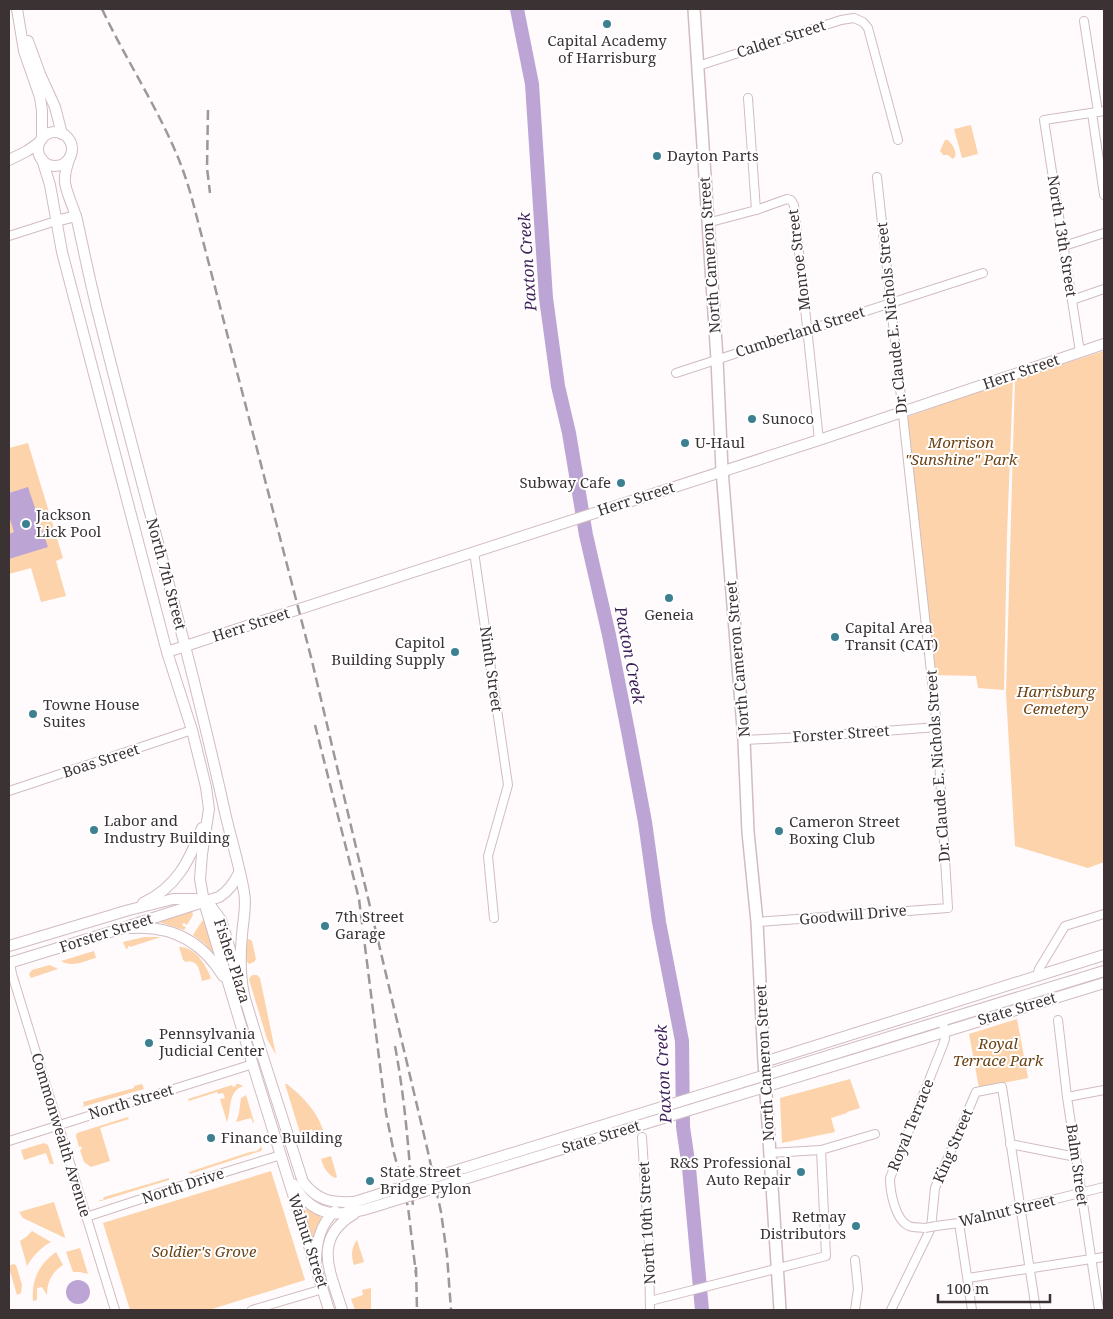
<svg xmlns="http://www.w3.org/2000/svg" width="1113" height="1319" viewBox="0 0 1113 1319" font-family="'Noto Serif',serif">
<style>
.green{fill:#fdd3ab}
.water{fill:#bca5d5}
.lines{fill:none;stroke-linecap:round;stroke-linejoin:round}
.river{stroke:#bca5d5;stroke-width:14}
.minor-casing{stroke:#d1bcc0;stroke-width:10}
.major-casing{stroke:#d1bcc0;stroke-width:12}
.highway-casing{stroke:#d1bcc0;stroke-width:14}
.minor{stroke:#fff;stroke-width:8}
.major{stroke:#fff;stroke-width:10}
.highway{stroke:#fff;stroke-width:11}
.rail{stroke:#9e9798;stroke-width:2.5;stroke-dasharray:10 5;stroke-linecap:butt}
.minor-bridge-casing{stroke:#d1bcc0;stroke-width:10;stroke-linecap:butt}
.major-bridge-casing{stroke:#d1bcc0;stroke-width:12;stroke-linecap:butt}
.minor-bridge{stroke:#fff;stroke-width:8}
.major-bridge{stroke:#fff;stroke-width:10}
.poi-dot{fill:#3d8091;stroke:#fff;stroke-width:2}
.labels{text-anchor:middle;stroke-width:4;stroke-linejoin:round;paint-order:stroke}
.street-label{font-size:15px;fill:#3b3234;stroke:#fff}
.poi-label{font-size:15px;fill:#3b3234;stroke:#fff;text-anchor:start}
.park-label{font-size:15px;font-style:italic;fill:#6c4315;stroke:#fff}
.water-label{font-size:16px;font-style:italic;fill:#3e1f59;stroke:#fff}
</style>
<rect width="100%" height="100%" fill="#fffafb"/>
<!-- green -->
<g class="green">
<polygon points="971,125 978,154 962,158 954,129"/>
<path d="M945,140H948C952,144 957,151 955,157L953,159L948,155H943L940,151Z"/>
<polygon points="1104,351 1104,862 1088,868 1015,846 1006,694 1015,379"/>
<polygon points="1013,379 1007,535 1004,690 978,688 976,676 933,675 927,620 923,557 913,485 907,417"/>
<polygon points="28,443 63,558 56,561 66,596 41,602 31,568 9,574 9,448"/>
<polygon points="192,911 193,915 187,925 184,923 182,924 183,926 186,927 184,930 159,922"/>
<polygon points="205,920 215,955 214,956 205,944 193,935 202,921"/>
<polygon points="144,937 161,937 130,947 129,946 128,946 128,948 126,949 123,942"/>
<polygon points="249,939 252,941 256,959 254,962 249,964 246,961 246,940"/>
<path d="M179,947C195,946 207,966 212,981L210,977V979L202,981C199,970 199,959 185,962L184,960H183Z"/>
<path d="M94,951L96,958C84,961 73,968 61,961Z"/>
<polygon points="50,965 58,969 31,978 29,974 32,970"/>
<polygon points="252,975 257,975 260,978 276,1055 267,1039 250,983 249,979"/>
<polygon points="1017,1019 1028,1078 979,1088 969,1034"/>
<polygon points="850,1079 860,1108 847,1112 847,1113 831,1118 835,1132 782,1143 780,1098"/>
<polygon points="142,1084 144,1089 82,1107 84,1105 83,1102 134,1088 134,1086"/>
<path d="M236,1084H239L243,1086C227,1092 232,1109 227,1122L220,1099L225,1098L223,1093L218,1094L217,1092L189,1101L188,1099L232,1085L233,1087L236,1086Z"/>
<path d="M285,1084H287C302,1096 317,1111 323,1130L313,1133L312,1129L300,1133Z"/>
<polygon points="246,1095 254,1122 253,1123 251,1118 236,1122 239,1113 241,1098"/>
<polygon points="128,1117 129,1119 100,1128 110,1161 91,1167 84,1162 80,1150 82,1149 81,1146 79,1147 76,1136 77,1133"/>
<polygon points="44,1143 48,1145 54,1164 50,1164 46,1153 24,1160 21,1150"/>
<polygon points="260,1143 262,1149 261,1151 190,1174 189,1172 250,1152 257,1151 261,1147"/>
<path d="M331,1156L337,1177L335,1178C327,1174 324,1168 321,1159Z"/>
<polygon points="271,1171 305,1280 209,1310 130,1310 103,1223"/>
<polygon points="169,1178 169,1180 101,1201 98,1200 103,1200 104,1197"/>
<polygon points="54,1202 65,1237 65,1238 23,1218 19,1212"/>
<polygon points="308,1209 320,1215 322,1220 314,1240 311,1240 302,1211"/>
<path d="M32,1231L51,1242C41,1247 33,1256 27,1266L20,1241L26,1237Z"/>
<path d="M357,1240L364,1262L354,1265C351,1256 351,1248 357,1240Z"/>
<polygon points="80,1248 88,1274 80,1272 73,1272 66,1252"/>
<path d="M56,1252L63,1265C52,1272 47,1282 47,1295L42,1287L37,1288V1300L33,1301C31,1280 39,1264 56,1252Z"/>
<polygon points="13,1264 16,1265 22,1285 21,1293 17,1295 9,1268 9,1266"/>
<polygon points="371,1288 371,1310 355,1310 351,1299 363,1295 362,1290"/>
</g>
<!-- water -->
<g class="water">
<polygon points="28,487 48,547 9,559 9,534 14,532 9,516 9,493"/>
<circle cx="78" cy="1292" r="12"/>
</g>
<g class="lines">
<!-- river -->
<polyline class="river" points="517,9 532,84 546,298 558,386 569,433 586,535 609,635 628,731 645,822 659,922 682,1041 683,1127 689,1168 702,1310"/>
<!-- minor casing -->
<g class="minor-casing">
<g id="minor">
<polyline points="1084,21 1098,112"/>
<polyline points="698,66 841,20 854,18 863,22 868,28 898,140"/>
<polyline points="748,98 756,210"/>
<polyline points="1092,113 1104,195"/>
<polyline points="707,223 756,210 787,199 791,200 794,205 819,440"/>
<polyline points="9,236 56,221"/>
<polyline points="1064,246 1104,233"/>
<polyline points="1072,300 1104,289"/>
<polyline points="1080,352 1044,120 1104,111"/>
<polyline points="676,373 983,273"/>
<polyline points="474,552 508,785 488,856 494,918"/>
<polyline points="744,740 806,737 937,727"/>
<polyline points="9,791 192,730"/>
<polyline points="757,922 948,908 937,727 877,177"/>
<polyline points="10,963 12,974 115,1310"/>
<polyline points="1037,976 1039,969 1065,926 1104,914"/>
<polyline points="1058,1020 1067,1097 1099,1310"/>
<polyline points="1067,1097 1104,1090"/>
<polyline points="642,1137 649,1247 650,1310"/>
<polyline points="9,1141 253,1064"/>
<polyline points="1010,1144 1076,1157"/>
<polyline points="770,1153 821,1150 875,1134"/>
<polyline points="86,1217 193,1182 281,1155"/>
<polyline points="959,1223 972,1310"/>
<polyline points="936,1226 959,1223 1104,1187"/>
<path d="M925,1228C921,1227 913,1228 909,1226C895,1220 890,1191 890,1178L943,1045L945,1039L943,1021"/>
<polyline points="968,1278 1104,1257"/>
<polyline points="650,1301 826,1256 821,1150"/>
<polyline points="252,1310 323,1289"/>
<polyline points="855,1310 858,1289 855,1260"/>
<polyline points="891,1310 931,1228 935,1188 976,1092 1002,1087 1036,1310"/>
</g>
</g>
<!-- major casing -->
<g class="major-casing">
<g id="major">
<polyline points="17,9 24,51 40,97 42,111 42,139"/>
<polyline points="28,41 40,74 55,107 62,134"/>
<circle cx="55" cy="149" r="17"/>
<path d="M70,157C67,165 64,174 65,183C67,195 74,208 77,220C84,251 90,282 98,313C139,478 187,641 224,808C230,836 239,863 244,892C247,906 243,920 242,935C240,955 240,975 244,995"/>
<polyline points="42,159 50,185 62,252 167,652 192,730 206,787 209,809 202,854 200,879 204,902 258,1082 329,1310"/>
<polyline points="9,160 27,151 40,142"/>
<polyline points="56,221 76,216"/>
<polyline points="167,652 819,440 1104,344"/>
<path d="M143,903C177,887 189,861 202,828"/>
<path d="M131,928C172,925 202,941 223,976"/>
<polyline points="9,946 129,910 173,899 195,899 210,905 221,920 237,973"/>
<path d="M9,963L120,929L150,919L219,897C229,891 234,883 239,873"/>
<path d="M242,989L260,1048L303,1182C317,1200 330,1203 353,1202"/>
<polyline points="928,1025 1104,971"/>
<polyline points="931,1036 1104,983"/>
<polyline points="764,1062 1104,955"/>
<path d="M293,1184C317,1225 348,1215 386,1203"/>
<polyline points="348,1204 383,1193"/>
<path d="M316,1261C316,1243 321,1223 335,1211"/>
<path d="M342,1310C331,1273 311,1239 354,1214"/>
</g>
</g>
<!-- highway casing -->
<g class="highway-casing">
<polyline id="highway" points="694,9 717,359 722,470 744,740 748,832 757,922 764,1062 780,1310"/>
</g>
<!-- minor -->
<use href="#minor" class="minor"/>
<!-- major -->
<use href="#major" class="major"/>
<!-- highway -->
<use href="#highway" class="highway"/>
<!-- rail -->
<g class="rail">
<path d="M102,9C125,58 156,105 177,155C185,174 191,194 196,214L312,661L428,1152L441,1212L447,1255L451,1310"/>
<polyline points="208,110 207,168 210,193"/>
<polyline points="315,725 359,899 386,1113 394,1153 408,1207 416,1274"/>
<path d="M395,1046C405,1099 409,1153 413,1207"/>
<polyline points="416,1267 417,1310"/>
</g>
<!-- minor-bridge casing -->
<g class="minor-bridge-casing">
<polyline id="minor-bridge" points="925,1228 936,1226"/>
</g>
<!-- major-bridge casing -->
<g class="major-bridge-casing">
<g id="major-bridge">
<polyline points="383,1193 928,1025"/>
<polyline points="386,1203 931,1036"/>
</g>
</g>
<!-- minor-bridge -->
<use href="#minor-bridge" class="minor-bridge"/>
<!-- major-bridge -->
<use href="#major-bridge" class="major-bridge"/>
</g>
<!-- markers -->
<g class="poi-dot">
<circle cx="607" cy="24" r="5"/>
<circle cx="657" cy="156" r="5"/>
<circle cx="752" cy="419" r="5"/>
<circle cx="685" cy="443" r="5"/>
<circle cx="621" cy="483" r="5"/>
<circle cx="26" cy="524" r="5"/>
<circle cx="669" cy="598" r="5"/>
<circle cx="835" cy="637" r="5"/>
<circle cx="455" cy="652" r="5"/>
<circle cx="33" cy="714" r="5"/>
<circle cx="94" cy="830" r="5"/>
<circle cx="779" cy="831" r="5"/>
<circle cx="325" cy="926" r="5"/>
<circle cx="149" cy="1043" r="5"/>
<circle cx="211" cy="1138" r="5"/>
<circle cx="801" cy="1172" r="5"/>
<circle cx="370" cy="1181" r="5"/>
<circle cx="856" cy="1226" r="5"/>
</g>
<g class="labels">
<!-- street labels -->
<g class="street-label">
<text transform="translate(781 39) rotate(-18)" y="5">Calder Street</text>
<text transform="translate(1062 236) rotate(81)" y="5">North 13th Street</text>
<text transform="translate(710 255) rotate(-94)" y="5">North Cameron Street</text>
<text transform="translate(799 260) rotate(-97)" y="5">Monroe Street</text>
<text transform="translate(892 318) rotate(-96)" y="5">Dr. Claude E. Nichols Street</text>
<text transform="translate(800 332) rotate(-18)" y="5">Cumberland Street</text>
<text transform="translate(1021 372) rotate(-19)" y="5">Herr Street</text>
<text transform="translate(636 499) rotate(-18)" y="5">Herr Street</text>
<text transform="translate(166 574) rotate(75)" y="5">North 7th Street</text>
<text transform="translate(251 625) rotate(-18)" y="5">Herr Street</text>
<text transform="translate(738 659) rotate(-95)" y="5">North Cameron Street</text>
<text transform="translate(491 669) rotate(82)" y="5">Ninth Street</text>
<text transform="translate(841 734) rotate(-4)" y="5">Forster Street</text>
<text transform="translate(101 761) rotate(-18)" y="5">Boas Street</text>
<text transform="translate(938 766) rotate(-94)" y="5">Dr. Claude E. Nichols Street</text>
<text transform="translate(853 915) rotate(-5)" y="5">Goodwill Drive</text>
<text transform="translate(106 933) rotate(-18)" y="5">Forster Street</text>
<text transform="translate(232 961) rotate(72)" y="5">Fisher Plaza</text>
<text transform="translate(1017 1009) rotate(-17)" y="5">State Street</text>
<text transform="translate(765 1063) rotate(-93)" y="5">North Cameron Street</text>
<text transform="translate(131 1102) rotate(-17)" y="5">North Street</text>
<text transform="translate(911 1125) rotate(-68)" y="5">Royal Terrace</text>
<text transform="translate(61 1135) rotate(73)" y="5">Commonwealth Avenue</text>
<text transform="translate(601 1137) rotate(-17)" y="5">State Street</text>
<text transform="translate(953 1146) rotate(-67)" y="5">King Street</text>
<text transform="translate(1077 1165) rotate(82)" y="5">Balm Street</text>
<text transform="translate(183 1186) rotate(-18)" y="5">North Drive</text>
<text transform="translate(1007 1211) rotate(-13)" y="5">Walnut Street</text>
<text transform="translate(647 1223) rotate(-93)" y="5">North 10th Street</text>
<text transform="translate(308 1241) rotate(72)" y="5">Walnut Street</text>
</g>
<!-- poi labels -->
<g class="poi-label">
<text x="607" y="46" text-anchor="middle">Capital Academy<tspan x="607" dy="17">of Harrisburg</tspan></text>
<text x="667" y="161">Dayton Parts</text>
<text x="762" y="424">Sunoco</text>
<text x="695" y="448">U-Haul</text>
<text x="611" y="488" text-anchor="end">Subway Cafe</text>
<text x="36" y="520">Jackson<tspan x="36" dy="17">Lick Pool</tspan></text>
<text x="669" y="620" text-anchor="middle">Geneia</text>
<text x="845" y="633">Capital Area<tspan x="845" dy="17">Transit (CAT)</tspan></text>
<text x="445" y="648" text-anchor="end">Capitol<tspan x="445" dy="17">Building Supply</tspan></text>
<text x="43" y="710">Towne House<tspan x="43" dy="17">Suites</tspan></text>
<text x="104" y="826">Labor and<tspan x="104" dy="17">Industry Building</tspan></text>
<text x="789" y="827">Cameron Street<tspan x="789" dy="17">Boxing Club</tspan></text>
<text x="335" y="922">7th Street<tspan x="335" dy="17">Garage</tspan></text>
<text x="159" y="1039">Pennsylvania<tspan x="159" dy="17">Judicial Center</tspan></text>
<text x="221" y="1143">Finance Building</text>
<text x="791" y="1168" text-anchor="end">R&amp;S Professional<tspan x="791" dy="17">Auto Repair</tspan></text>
<text x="380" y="1177">State Street<tspan x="380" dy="17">Bridge Pylon</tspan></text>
<text x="846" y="1222" text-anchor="end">Retmay<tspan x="846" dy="17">Distributors</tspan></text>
</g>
<!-- park labels -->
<g class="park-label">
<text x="961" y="448">Morrison<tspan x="961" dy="17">"Sunshine" Park</tspan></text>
<text x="1056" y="697">Harrisburg<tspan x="1056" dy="17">Cemetery</tspan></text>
<text x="998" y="1049">Royal<tspan x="998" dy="17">Terrace Park</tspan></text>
<text x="204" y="1257">Soldier's Grove</text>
</g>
<!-- water labels -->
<g class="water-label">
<text transform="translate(527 262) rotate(-94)" y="6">Paxton Creek</text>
<text transform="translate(630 655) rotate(79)" y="6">Paxton Creek</text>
<text transform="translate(663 1074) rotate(-93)" y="6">Paxton Creek</text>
</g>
</g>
<!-- border -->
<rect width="1113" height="1319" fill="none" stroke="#3b3234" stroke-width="20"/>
<!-- scale -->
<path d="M938 1294v8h112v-8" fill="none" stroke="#3b3234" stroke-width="2.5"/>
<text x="946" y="1294" font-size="15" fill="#3b3234" stroke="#ffffff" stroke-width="4" paint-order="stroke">100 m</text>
</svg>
